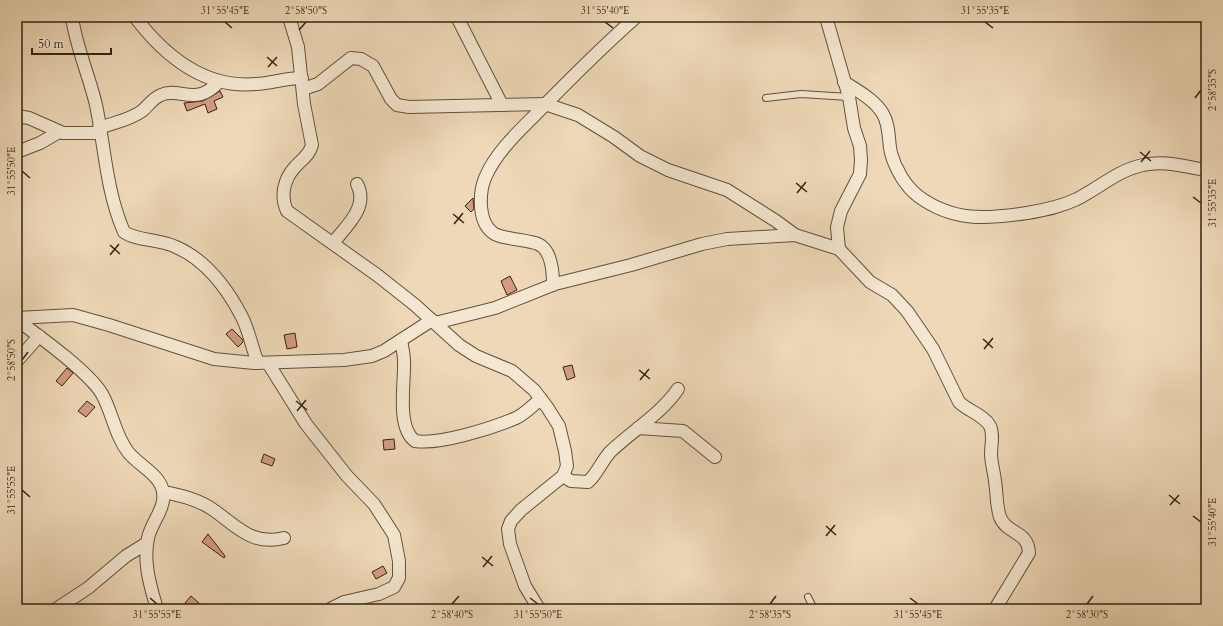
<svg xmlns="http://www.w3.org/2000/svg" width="1223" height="626" viewBox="0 0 1223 626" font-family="Cardo,serif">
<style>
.building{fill:#d59b7f;stroke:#322413}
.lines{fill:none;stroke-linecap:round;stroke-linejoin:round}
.lane-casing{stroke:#61513c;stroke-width:8}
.street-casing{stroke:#61513c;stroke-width:14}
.lane{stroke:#f4e6d0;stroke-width:6}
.street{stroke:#f4e6d0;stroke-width:12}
.ticks{fill:none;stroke:#322413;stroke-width:1.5}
.neatline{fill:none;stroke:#322413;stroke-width:1.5}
.ticks-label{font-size:10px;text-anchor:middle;fill:#322413}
</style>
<rect width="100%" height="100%" fill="#eed8b7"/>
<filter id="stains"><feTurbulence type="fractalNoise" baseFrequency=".005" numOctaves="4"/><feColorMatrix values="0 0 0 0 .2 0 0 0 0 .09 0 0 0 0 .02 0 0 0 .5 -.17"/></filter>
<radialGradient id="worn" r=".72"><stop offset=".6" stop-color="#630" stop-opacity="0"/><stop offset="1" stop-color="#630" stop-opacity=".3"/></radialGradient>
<!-- building -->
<g class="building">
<polygon points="220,91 223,97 214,101 217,109 208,113 205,104 187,111 184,103 203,101"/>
<polygon points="473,198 474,209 471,212 465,206"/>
<polygon points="510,276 517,290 507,295 501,281"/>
<polygon points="232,329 243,340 243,342 238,347 226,334"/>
<polygon points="295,333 297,347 287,349 284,335"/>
<polygon points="572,365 575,377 567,380 563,367"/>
<polygon points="67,368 73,373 62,386 56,381"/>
<polygon points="87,401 95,407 86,417 78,411"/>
<polygon points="394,439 395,449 384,450 383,440"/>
<polygon points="264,454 275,459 272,466 261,462"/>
<polygon points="208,534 225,556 224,558 202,542"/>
<polygon points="383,566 387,573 376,579 372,572"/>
<polygon points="191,596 199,603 194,609 185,603"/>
</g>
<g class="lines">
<!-- lane casing -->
<g class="lane-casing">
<g id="lane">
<polyline points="766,98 801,94 849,97"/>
<polyline points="808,597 814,609"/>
</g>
</g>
<!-- street casing -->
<g class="street-casing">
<g id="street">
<path d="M72,17C76,47 89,75 96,105C105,148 106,191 124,232C137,241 160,239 176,247C206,260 227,288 242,317C249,331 252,348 258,363"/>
<path d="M135,17C164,55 204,89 256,84C272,83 286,78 302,78"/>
<path d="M289,17L298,47L304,104L312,145C309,156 302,159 295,167C284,179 280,196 287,211L377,275L415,305L459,345L476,356L512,371L534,390L547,407L559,426L565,451L567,466L563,476L521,510L511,521L508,529L510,544L525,586L539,609"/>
<polyline points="457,17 502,105"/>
<path d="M826,17L849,97L854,128L860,146L861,160L860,174L841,211L837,227L839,249L870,282L892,295L907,311L933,349L959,402C968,411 984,415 990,426C994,434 991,445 991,454C991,462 994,472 995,481C997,493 996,505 1000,517C1007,535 1028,530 1029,553L995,609"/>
<path d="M844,82C858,91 875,100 883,114C890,126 888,140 891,153C895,168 905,186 918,196C953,222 987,219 1027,213C1045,210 1060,207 1077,199C1099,188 1118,170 1143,165C1165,160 1185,167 1206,170"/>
<polyline points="303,89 318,84 351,58 361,59 373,66 391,99 397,105 409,107 545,104 578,115 614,137 640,156 668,170 727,190 776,221 795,235"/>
<polyline points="17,116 29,118 63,133 100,133"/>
<path d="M99,128C113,123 130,120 142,111C149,105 153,98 161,95C174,89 188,98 201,94C208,92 214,87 219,82"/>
<polyline points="17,152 40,143 59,132"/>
<path d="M333,243C347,225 369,207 357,184"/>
<path d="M553,285C553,272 552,250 538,244C530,241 518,240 509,238C503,237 496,236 492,232C478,221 479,193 485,178C495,154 516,134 534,116C567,82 600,49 636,17"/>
<polyline points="17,318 73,315 109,325 214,359 254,363 344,360 372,356 384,351 432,320"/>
<path d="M17,320C39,336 92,374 103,396C113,415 115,435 128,452C138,465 161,475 163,492C166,508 151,523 148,538C143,563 150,585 157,609"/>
<polyline points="435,323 495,308 555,284 631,265 702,244 727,239 795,235 839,249"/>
<path d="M401,340C402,347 404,354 404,361C405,383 396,427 415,441C440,445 492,428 516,418C525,414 533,405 541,399"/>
<polyline points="17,361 39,336"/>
<polyline points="268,363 306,424 347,476 374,504 394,535 399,561 399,578 394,587 379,594 344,602 330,609"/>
<polyline points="638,428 683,431 715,457"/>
<path d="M563,476L571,481L588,482C597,474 602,461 610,452C633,430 660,415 678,389"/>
<path d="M163,492C181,495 197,499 212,509C237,526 251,546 284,538"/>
<polyline points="56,609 88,588 126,556 147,543"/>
</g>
</g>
<!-- lane -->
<use href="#lane" class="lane"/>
<!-- street -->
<use href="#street" class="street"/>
</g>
<!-- ticks -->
<path class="ticks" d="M225,22L232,28M605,22L613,28M985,22L993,28M299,30L306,22M267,57L277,66M268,67L277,57M1195,98L1201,90M1140,152L1151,161M1141,162L1150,151M22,171L30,178M796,183L807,192M797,193L806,182M1193,197L1201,203M453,214L464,223M454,224L463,213M110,245L120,254M110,255L119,244M983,339L993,348M984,349L993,338M22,360L28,352M639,370L650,379M640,380L649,369M296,401L307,410M297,411L306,400M22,490L30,497M1169,495L1180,504M1170,505L1179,495M1193,516L1201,522M826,526L836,535M826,536L835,525M482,557L493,566M483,567L492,556M150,598L157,604M530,598L538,604M910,598L918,604M452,604L459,596M770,604L776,596M1087,604L1093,596"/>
<!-- margin -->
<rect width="1223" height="626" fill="none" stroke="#eed8b7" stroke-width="44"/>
<!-- scale -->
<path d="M32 48v6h79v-6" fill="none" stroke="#322413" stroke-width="2"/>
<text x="38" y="48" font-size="12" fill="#322413" stroke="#f4e6d0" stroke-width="3" paint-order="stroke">50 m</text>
<rect x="22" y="22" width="1179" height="582" class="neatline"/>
<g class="ticks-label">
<text x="225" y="14">31°55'45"E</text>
<text x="306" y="14">2°58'50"S</text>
<text x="605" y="14">31°55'40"E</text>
<text x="985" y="14">31°55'35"E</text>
<text transform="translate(1212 90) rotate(-90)" y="4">2°58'35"S</text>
<text transform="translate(11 171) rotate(-90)" y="4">31°55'50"E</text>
<text transform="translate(1212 203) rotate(-90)" y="4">31°55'35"E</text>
<text transform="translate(11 360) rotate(-90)" y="4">2°58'50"S</text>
<text transform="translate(11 490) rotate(-90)" y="4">31°55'55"E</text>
<text transform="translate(1212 522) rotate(-90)" y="4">31°55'40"E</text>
<text x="157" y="618">31°55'55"E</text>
<text x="452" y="618">2°58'40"S</text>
<text x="538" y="618">31°55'50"E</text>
<text x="770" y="618">2°58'35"S</text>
<text x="918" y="618">31°55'45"E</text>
<text x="1087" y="618">2°58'30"S</text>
</g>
<rect width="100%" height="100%" filter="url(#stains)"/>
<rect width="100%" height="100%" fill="url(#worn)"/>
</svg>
